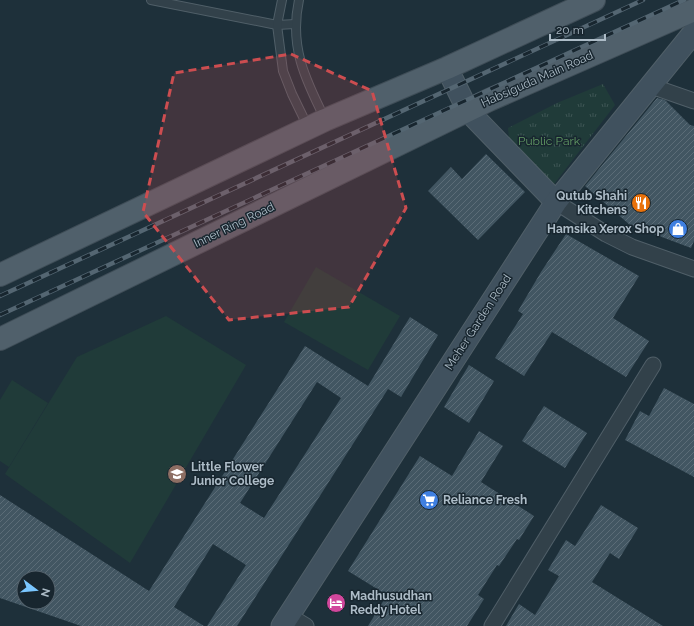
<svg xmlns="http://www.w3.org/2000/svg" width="694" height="626" viewBox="0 0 694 626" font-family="Raleway,sans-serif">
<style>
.park{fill:url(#park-tufts)}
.pitch{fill:#203b39}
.building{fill:url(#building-hatch);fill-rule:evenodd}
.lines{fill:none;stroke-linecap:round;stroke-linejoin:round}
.service-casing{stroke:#505f68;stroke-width:10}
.minor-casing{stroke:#505f68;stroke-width:17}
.secondary-casing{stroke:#505f68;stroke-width:23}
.primary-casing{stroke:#3f4d57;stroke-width:24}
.service{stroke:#32414a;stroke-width:8}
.minor{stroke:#32414a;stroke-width:15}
.secondary{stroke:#40515e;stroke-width:21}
.primary{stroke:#50606b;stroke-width:22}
.rail-casing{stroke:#546672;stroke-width:4.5}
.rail{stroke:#18262f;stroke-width:3;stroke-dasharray:9;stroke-linecap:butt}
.marked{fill:#cc4d50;fill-opacity:0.2;stroke:#cc4d50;stroke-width:3;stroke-dasharray:8 5;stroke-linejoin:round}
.labels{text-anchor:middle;stroke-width:3;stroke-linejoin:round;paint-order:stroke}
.street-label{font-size:12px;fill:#adbcc7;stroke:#18262f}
.park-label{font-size:12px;fill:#629a64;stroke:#18262f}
.poi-label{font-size:12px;font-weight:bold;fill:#adbcc7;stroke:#18262f;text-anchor:start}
</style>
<defs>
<pattern id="park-tufts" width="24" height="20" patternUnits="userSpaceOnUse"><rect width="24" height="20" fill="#203b39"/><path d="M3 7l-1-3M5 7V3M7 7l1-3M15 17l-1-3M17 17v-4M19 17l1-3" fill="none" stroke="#3e5554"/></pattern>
<pattern id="building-hatch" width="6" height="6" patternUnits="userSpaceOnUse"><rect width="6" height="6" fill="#425662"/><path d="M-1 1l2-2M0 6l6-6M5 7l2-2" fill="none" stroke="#5b6c77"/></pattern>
</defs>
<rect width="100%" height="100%" fill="#1e303a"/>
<!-- park -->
<polygon class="park" points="603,84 615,105 551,188 509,138 508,128 557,103"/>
<!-- pitch -->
<g class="pitch">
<polygon points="316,267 400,316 368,370 284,322"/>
<polygon points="166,316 246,365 130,563 5,474 77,357"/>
<polygon points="12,380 48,403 9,467 0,461 0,400"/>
</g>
<!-- building -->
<g class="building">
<polygon points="657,98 665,100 690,125 694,126 694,241 691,248 630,225 585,186"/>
<polygon points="486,154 525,192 478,240 428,191 451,167 462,179"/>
<polygon points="566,234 639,276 613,318 649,341 626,377 552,332 524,376 495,358 523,314 518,311 541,272"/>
<path d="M410,317L438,335L401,397L388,389L237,626H207L246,565L213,544L174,607L204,626H81L0,598V495L149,591L305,346L368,386ZM317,382L341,398L264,518L240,503ZM24,578H48V602H24Z"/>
<polygon points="469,365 494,381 469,423 444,407"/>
<polygon points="664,388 694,404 694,477 625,440 640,411 649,416"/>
<polygon points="544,406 587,433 565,468 522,441"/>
<polygon points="479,431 503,446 481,482 534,516 519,540 517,539 499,566 497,565 478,595 484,599 467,626 368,626 387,595 348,571 420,456 452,476"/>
<polygon points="601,505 638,528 619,559 610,553 592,582 663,626 506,626 519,604 535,615 559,576 548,570 566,540 575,546"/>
</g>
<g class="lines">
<!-- service casing -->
<g class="service-casing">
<g id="service">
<polyline points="151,0 277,25 295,24"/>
<polyline points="282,0 277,25 283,71 292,94 308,127"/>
<path d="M299,0C289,46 305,79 325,119"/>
</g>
</g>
<!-- minor casing -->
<g class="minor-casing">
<g id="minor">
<polyline points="651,86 694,101"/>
<polyline points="556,202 606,234 632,247 694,269"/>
<polyline points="288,615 306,626"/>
<polyline points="492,626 653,365"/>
</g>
</g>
<!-- secondary casing -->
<g class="secondary-casing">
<g id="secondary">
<polyline points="447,68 468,111 556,202"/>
<polyline points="282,626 556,202 694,32"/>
</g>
</g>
<!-- primary casing -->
<g class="primary-casing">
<g id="primary">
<polyline points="0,275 325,120 447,68 594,0"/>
<polyline points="0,339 489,100 694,10"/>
</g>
</g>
<!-- service -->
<use href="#service" class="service"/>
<!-- minor -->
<use href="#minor" class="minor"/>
<!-- secondary -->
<use href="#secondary" class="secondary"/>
<!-- primary -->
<use href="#primary" class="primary"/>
<!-- rail casing -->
<g class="rail-casing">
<g id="rail">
<polyline points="0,296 643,0"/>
<polyline points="0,315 684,0"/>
</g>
</g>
<!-- rail -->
<use href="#rail" class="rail"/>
</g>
<!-- marked area -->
<path class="marked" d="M291,54L372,91L406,208L349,307L229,320L143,212L174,73Z"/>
<!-- icons -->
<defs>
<g id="restaurant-disc" transform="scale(1)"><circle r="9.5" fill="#e8710a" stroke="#18262f"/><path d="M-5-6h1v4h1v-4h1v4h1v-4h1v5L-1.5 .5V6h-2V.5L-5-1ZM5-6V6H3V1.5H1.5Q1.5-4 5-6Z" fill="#fff"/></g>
<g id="shop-disc" transform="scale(1)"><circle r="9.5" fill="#3f7fe0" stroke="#18262f"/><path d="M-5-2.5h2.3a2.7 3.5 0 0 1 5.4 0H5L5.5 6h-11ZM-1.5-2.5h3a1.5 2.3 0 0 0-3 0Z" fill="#fff"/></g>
<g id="university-disc" transform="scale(1)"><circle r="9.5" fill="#8d6e63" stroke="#18262f"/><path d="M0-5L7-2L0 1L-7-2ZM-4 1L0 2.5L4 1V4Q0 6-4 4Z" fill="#fff"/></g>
<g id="supermarket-disc" transform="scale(1)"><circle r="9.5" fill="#3f7fe0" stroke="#18262f"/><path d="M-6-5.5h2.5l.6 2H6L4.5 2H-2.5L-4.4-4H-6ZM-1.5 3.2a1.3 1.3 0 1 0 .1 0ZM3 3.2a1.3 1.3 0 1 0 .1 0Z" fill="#fff"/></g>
<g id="hotel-disc" transform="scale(1)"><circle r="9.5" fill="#d1479c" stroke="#18262f"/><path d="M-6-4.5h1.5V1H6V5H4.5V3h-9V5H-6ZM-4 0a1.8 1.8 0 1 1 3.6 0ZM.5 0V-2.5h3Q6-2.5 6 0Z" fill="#fff"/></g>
</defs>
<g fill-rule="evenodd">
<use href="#restaurant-disc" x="641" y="203"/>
<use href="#shop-disc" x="678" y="229"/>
<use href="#university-disc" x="177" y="474"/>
<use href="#supermarket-disc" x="429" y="500"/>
<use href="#hotel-disc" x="336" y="603"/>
</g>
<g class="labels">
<!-- street labels -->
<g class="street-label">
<text transform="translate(537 79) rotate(-24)" y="4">Habsiguda Main Road</text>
<text transform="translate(234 225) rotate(-26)" y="4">Inner Ring Road</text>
<text transform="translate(478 322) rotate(-57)" y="4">Meher Garden Road</text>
</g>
<!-- park labels -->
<g class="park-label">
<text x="549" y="145">Public Park</text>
</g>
<!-- poi labels -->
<g class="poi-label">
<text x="627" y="200" text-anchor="end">Qutub Shahi<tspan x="627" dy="14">Kitchens</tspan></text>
<text x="664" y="233" text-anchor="end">Hamsika Xerox Shop</text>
<text x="191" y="471">Little Flower<tspan x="191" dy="14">Junior College</tspan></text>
<text x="443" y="504">Reliance Fresh</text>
<text x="350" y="600">Madhusudhan<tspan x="350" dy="14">Reddy Hotel</tspan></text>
</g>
</g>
<!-- north arrow -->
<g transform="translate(36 590) rotate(106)"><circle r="19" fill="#18262f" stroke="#54626c"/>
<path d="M0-3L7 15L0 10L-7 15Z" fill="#7ac6ff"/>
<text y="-6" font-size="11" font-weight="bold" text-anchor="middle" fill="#adbcc7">N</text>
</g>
<!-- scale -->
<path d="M550 34v6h55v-6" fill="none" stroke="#adbcc7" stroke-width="2"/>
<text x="556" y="34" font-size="12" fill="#adbcc7" stroke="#18262f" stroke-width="3" paint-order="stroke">20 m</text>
</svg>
